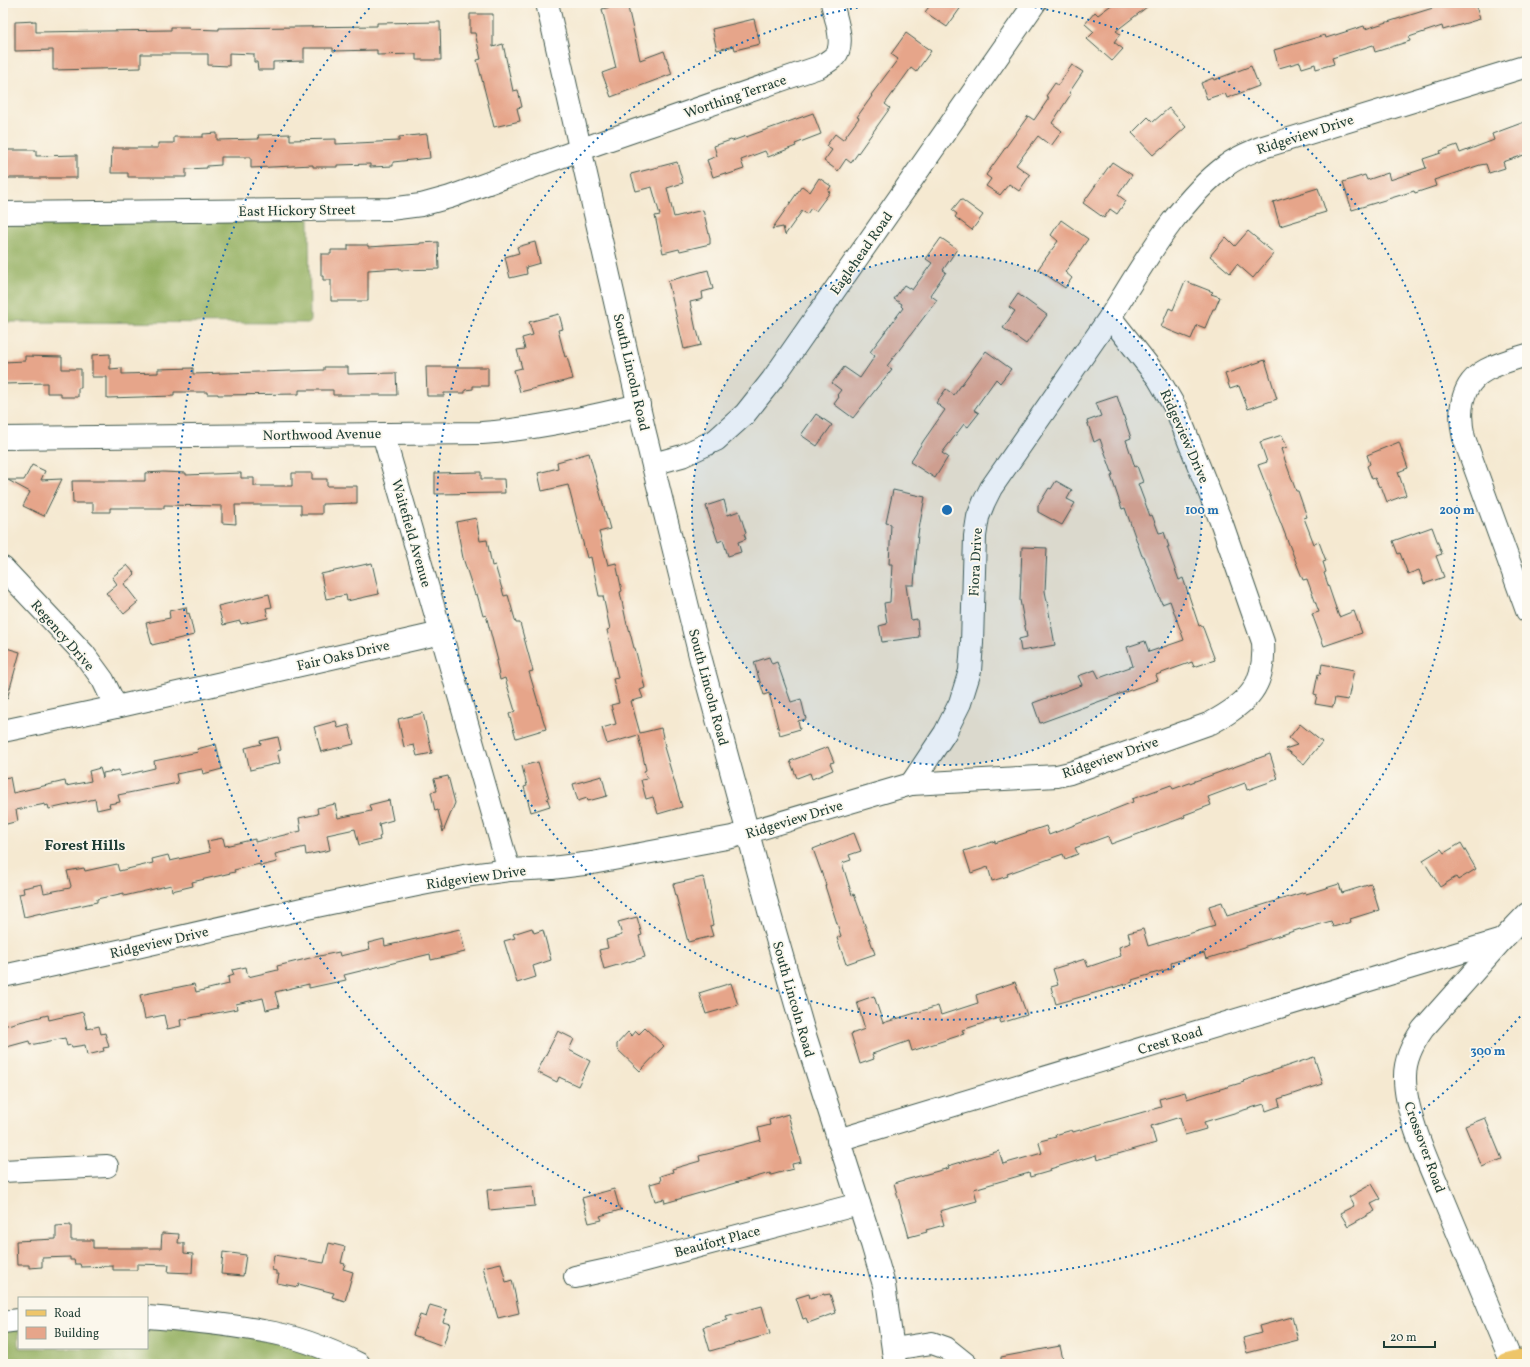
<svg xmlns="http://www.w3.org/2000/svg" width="1530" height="1367" viewBox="0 0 1530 1367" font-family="Vollkorn,serif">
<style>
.forest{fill:#94b062;stroke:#5a764b}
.building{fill:#e6a58a}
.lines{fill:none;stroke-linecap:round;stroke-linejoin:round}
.minor-casing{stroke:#3f574c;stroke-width:24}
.major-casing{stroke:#3f574c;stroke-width:24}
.minor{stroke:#fff;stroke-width:22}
.major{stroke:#eec569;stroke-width:22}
.ring{fill:none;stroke:#1f6fb2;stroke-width:2;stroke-dasharray:2 4}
.labels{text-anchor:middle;stroke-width:3.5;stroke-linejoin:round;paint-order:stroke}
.street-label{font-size:14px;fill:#1f3d34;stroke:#fbf7ec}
.neighbourhood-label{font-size:15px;font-weight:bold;fill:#1f3d34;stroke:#fbf7ec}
.centre{fill:#1f6fb2;stroke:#fbf7ec;stroke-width:2}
.ring-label{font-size:12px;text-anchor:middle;font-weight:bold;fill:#1f6fb2;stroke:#fbf7ec;stroke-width:3.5;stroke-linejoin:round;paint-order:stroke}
</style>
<rect width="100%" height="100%" fill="#fbf7ec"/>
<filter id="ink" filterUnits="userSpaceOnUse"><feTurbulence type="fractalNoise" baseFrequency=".025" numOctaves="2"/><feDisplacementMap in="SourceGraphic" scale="8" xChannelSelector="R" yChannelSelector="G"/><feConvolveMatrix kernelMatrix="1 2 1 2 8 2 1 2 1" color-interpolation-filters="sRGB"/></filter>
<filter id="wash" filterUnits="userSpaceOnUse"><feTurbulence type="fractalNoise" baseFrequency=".012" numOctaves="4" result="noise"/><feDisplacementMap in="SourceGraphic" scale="16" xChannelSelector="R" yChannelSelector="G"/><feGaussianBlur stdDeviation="0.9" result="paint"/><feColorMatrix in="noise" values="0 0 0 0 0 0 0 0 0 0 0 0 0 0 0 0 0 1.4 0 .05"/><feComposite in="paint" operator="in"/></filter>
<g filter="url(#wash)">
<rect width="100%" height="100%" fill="#f5e9d1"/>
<!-- forest -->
<g class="forest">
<polygon points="309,219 310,323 3,322 3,221"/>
<polygon points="147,1324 249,1335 305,1349 339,1364 32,1364 28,1361 3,1361 3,1330 19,1328 19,1348 147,1348"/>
</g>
<g id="blocks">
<!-- building -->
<g class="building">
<polygon points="627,3 640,60 664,51 672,74 611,97 602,73 616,68 602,9"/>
<polygon points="932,3 964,3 947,27 925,12"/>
<polygon points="1114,3 1152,3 1116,31 1120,34 1114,42 1123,49 1112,61 1087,39 1094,32 1085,24 1095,12 1098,15"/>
<polygon points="1449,3 1475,3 1480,19 1443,30 1442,26 1409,37 1410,41 1375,52 1373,45 1332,58 1334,64 1316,69 1315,64 1302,68 1300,62 1279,68 1274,50 1325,35 1326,38 1364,26 1365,29"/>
<polygon points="470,14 493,14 493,47 503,44 513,91 518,90 522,107 517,108 520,121 494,127 477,60 481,59 475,33 470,33"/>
<polygon points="754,19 760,44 735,50 734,46 717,50 712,29"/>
<polygon points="36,21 36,32 171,30 171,27 189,27 189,29 219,30 219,28 377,26 377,23 440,22 441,60 416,60 416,54 377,55 377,50 333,51 333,48 304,48 304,61 273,62 273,70 258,70 257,62 254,62 254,54 229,53 229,66 208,65 208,54 141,54 141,68 53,70 53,50 15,51 15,22"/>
<polygon points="906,33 931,51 916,72 911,68 885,104 890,108 851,163 846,159 838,171 824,161 832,150 826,146 835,134 843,140 859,118 857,117 872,96 871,95 898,59 891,54"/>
<polygon points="1072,65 1083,72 1069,93 1071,94 1052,123 1062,131 1051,146 1038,136 1016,165 1030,175 1019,191 1009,184 1000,195 986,186 991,179 986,175 1028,116 1034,120 1049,98 1046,96 1055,83 1058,85"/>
<polygon points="1251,66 1259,86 1227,98 1225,93 1207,99 1201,83 1213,78 1214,80"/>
<polygon points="1169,108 1186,127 1163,148 1162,147 1153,155 1132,133 1148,117 1153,122"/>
<polygon points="813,113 821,134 795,144 796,146 773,155 768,157 765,151 741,160 744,169 726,175 725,173 713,177 707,160 717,156 714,146 731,140 732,141 746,136 746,137"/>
<polygon points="1527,121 1527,154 1503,162 1505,168 1489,173 1486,164 1480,165 1434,180 1436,186 1415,193 1414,191 1352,210 1343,182 1365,175 1367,180 1388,173 1390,180 1426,168 1423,159 1441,153 1440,151 1457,145 1460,153 1494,140 1492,134"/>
<polygon points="217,133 217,140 259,139 258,135 290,134 290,140 336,139 336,144 399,141 399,137 427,134 430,158 393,162 393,166 370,167 370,164 337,165 337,167 313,167 313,165 251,168 251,157 221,157 221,165 207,166 207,168 186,169 186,177 128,177 128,173 111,173 112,148 158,148 158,143 174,143 174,137 203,137 203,134"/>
<polygon points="3,150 36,150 36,156 77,155 77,178 3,178"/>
<polygon points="677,162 683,183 667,188 674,217 703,210 710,238 710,244 680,251 679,249 663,253 655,216 660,215 652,187 636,191 631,174"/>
<polygon points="1112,162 1132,175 1118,195 1126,201 1117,214 1110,209 1104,218 1083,203"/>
<polygon points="819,178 831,186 828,191 830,192 816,211 811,208 807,214 802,211 785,235 783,227 772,229 802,186 810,192"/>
<polygon points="1318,188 1326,212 1280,226 1273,202"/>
<polygon points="961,199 983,215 972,230 955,217 957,214 952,210"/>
<polygon points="1061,220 1088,239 1065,272 1072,278 1065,288 1038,269 1058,241 1051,235"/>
<polygon points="1248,231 1274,253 1253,278 1237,264 1230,273 1210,256 1226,237 1235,246"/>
<polygon points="941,238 957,249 943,270 946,272 930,295 937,300 887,366 892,369 853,418 834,404 839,397 837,395 841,390 832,383 844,367 860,378 875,356 870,352 903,308 901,306 902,304 894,299 904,285 912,290 932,263 926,259"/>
<polygon points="438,242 439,269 400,270 400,268 368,270 368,301 331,301 331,280 323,280 323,276 321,276 321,254 331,254 331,250 348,250 348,245 368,245 368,247 420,244 420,243"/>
<polygon points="535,242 540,263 526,267 527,274 510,278 505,257 519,253 517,247"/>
<polygon points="708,270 713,289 702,292 703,299 690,302 696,330 697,330 701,345 684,349 668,281"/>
<polygon points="1185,281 1213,292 1211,294 1220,297 1215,309 1213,309 1205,328 1197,325 1191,339 1161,327 1169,308 1173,310"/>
<polygon points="1018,294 1047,315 1026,344 1003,328 1015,311 1009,307"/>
<polygon points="559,314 563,329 558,330 565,357 567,356 573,379 520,392 514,370 522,368 517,350 525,349 522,338 533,335 529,322"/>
<polygon points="986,351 1011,369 1000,383 996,379 974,410 979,413 968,427 964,424 942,453 948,457 935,478 910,462 924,440 945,410 936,403 946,389 954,395"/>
<polygon points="110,354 110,369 122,368 122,374 158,373 158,369 193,368 193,374 324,370 324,367 348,367 348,374 396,373 397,395 333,395 333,390 299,390 299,394 218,395 218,394 207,394 207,392 174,392 174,396 107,398 107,377 92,377 92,355"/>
<polygon points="25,356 62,357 62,369 81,369 81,388 78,388 78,397 61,397 61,393 47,393 47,383 3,384 3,362 25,361"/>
<polygon points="1265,360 1277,399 1248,409 1239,386 1230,389 1225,374"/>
<polygon points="426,367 488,367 488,386 473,386 473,389 465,390 465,393 444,393 444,396 427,396"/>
<polygon points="1117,396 1131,438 1126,440 1135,467 1137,466 1143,482 1138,484 1150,516 1152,515 1159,533 1164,532 1169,547 1167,547 1179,580 1183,578 1199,626 1202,625 1215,660 1194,667 1192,662 1156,675 1158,680 1040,723 1033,703 1082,685 1078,676 1095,670 1099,678 1133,666 1127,647 1145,641 1149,652 1184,640 1170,601 1162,604 1144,556 1142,556 1125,508 1122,509 1111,476 1113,475 1100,439 1094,442 1087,421 1101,416 1096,403"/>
<polygon points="816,414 832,425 817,446 801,435"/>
<polygon points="1282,435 1287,447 1281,449 1296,491 1298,491 1307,517 1304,518 1314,544 1319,542 1326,561 1323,562 1326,572 1324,573 1339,617 1354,611 1362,633 1324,646 1312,614 1319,612 1307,579 1303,580 1258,465 1267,462 1260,442"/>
<polygon points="1399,442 1408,468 1398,472 1406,495 1387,502 1381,486 1379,487 1375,478 1372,479 1367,466 1370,464 1367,455"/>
<polygon points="589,453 610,529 599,532 608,565 616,563 622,591 620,592 627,625 628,625 634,648 635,648 645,688 640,690 643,698 631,701 640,733 661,728 665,746 664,747 682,807 658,814 653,797 646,799 641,780 647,779 644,771 646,770 638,735 607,744 602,728 616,724 611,705 619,703 613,679 618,678 607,630 610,629 603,596 599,596 591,557 587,558 568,485 542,491 538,473 558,468 557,462"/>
<polygon points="32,465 45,471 41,480 62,479 44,516 23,506 30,492 8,480 24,480"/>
<polygon points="163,472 186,473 186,475 241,473 241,478 254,478 254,486 292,486 292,473 312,473 312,479 327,479 327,486 357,486 357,503 322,504 322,514 301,514 301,505 235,505 236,524 222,523 222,506 164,505 164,508 110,508 110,512 93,512 93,503 73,503 72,481 145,481 145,473"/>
<polygon points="481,472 481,479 504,479 505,493 435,494 435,473"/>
<polygon points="1056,481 1072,490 1067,499 1075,503 1062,525 1038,512 1038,506 1049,488 1051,489"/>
<polygon points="893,490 925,497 918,534 914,585 906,585 911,620 917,619 919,637 882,642 879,626 887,624 884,603 890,602 892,564 889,564 891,524 886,523"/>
<polygon points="724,500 728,515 739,511 746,533 744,534 746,539 738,542 741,552 728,556 723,540 718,542 706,506"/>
<polygon points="476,518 480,541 487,540 492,566 495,565 504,596 508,595 516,623 520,623 533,671 529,672 546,729 516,738 509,714 515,711 505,678 500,680 496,661 498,661 486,615 483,616 477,594 475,595 463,558 456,522"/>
<polygon points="1432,527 1442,554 1436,556 1444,577 1424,584 1419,570 1408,574 1400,553 1398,554 1393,541"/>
<polygon points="1022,547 1047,548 1045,591 1055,645 1021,651 1019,639 1027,637 1020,600"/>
<polygon points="372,563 379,594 347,601 346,595 326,599 321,574"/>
<polygon points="127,565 135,574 124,584 138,602 124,614 106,593 117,584 112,577"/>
<polygon points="269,594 272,607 266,608 268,618 241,624 240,621 223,625 218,606"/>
<polygon points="186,607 187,614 189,613 194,635 152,645 146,623 170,618 169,611"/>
<polygon points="3,647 20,652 7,699 3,698"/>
<polygon points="769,657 772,664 777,662 791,702 801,699 806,719 798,721 800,729 780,735 769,693 764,695 754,662"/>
<polygon points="1322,664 1354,670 1348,700 1335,698 1333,707 1315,704 1317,695 1314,694 1318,674 1320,675"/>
<polygon points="423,713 432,753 417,756 414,745 404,747 398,719"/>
<polygon points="336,721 338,728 349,725 354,744 321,752 314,727"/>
<polygon points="1300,724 1322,742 1304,764 1285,749 1297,745 1289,738"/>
<polygon points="278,737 281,750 277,751 280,763 250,770 245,748 261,744 260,741"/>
<polygon points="216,744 222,769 203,774 202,769 176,774 178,783 118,795 120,802 109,804 110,807 97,810 95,799 49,809 48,805 45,806 45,804 16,810 18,821 3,825 3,778 10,777 13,793 65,781 66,786 91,781 89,771 100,768 103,778 103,773 119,770 121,776 155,768 154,761 198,752 197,749"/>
<polygon points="828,747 834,762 830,763 833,770 812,779 810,773 797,778 790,761"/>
<polygon points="1270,754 1278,779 1247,790 1245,783 1208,797 1211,805 1184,815 1185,817 1111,844 1108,836 1075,848 1078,854 1065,859 1063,854 1007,874 1008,876 992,881 988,867 971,873 964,851 995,841 995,843 1046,826 1049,835 1133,802 1132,799 1171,785 1173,789"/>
<polygon points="538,762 549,798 547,798 550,806 531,812 524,787 527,786 522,766"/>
<polygon points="448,776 455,803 443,832 438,810 435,811 431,792 437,791 434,779"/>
<polygon points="602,776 607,796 588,801 587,798 578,801 573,784"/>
<polygon points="389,800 393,820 379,824 381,836 379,837 380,840 359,845 355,829 327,835 330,850 306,855 305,847 275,854 277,862 260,866 260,864 234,870 235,872 192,882 193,886 172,891 171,885 124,896 124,893 97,899 97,902 42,914 41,913 24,917 19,894 24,893 23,888 42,884 44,893 70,888 71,886 67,871 84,868 85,871 117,864 119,871 153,863 152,859 168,855 170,861 210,852 207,841 223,838 225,846 255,839 255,842 301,831 299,818 318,814 317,808 335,804 338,818 371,811 369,805"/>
<polygon points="854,833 861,851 849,855 851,860 842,863 852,895 854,894 875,954 846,964 837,938 841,936 825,886 826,885 813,849"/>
<polygon points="1461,843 1476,869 1458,880 1456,877 1440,887 1423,860 1441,849 1444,853"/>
<polygon points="703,877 713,925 710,926 713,936 688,942 673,884"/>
<polygon points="1339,884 1342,893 1371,884 1379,910 1350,919 1351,922 1333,927 1331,921 1301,930 1300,929 1206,959 1204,953 1171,963 1172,968 1132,980 1133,982 1056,1004 1051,987 1058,985 1053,969 1085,959 1088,967 1121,956 1119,947 1131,943 1128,933 1143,929 1148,946 1215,926 1209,906 1222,902 1227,916 1305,892 1306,894"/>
<polygon points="637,917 642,935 639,936 645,957 604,969 599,950 608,948 606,940 622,935 618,922"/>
<polygon points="532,928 534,933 543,930 551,960 533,966 536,977 517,983 504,941 515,938 513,934"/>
<polygon points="460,929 465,952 431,960 430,954 344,975 346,980 309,988 309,984 275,992 279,1007 266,1010 263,998 236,1004 237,1009 180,1020 181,1026 167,1029 164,1015 145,1019 140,995 194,984 196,992 229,984 228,977 234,975 232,970 246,967 248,977 278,970 277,966 310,958 339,952 340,956 370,949 368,943 384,939 385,946"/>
<polygon points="1015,982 1027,1015 1001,1023 999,1018 962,1030 964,1034 912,1051 909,1041 872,1054 874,1059 860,1064 851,1034 865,1029 857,1002 874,996 883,1023 938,1006 941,1015 978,1003 976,995"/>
<polygon points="731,983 738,1005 706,1014 699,993"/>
<polygon points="83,1012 87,1029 99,1026 101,1034 105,1033 109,1047 103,1048 104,1051 87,1055 85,1045 72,1047 71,1045 67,1046 65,1038 30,1045 29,1041 3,1048 3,1026 48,1015 49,1020"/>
<polygon points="645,1028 664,1046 640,1071 617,1049 617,1044 628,1032 632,1036 636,1031 639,1034"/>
<polygon points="558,1031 574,1039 569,1050 590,1061 578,1086 559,1077 557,1082 537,1072"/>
<polygon points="1314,1057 1323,1084 1278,1099 1280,1106 1266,1111 1264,1104 1204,1122 1206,1129 1185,1135 1180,1117 1151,1126 1156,1143 1097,1160 1096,1155 1050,1169 1051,1171 1030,1177 1029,1173 974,1189 977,1201 940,1211 944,1225 926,1230 927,1232 909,1237 894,1183 949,1168 948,1166 999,1151 1003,1164 1042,1153 1039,1143 1040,1141 1056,1137 1055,1135 1072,1130 1073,1132 1161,1107 1159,1099 1185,1092 1187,1099 1244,1082 1243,1081"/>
<polygon points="788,1114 801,1162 792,1164 793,1169 771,1175 770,1173 665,1203 664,1199 655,1201 650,1184 661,1181 660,1176 673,1172 672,1169 700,1161 699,1156 761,1140 758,1128 770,1125 769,1120"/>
<polygon points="1485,1118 1502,1159 1482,1167 1465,1126"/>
<polygon points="1372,1184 1381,1199 1371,1204 1375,1211 1348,1226 1340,1213 1354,1206 1349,1197"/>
<polygon points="533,1186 535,1206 489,1210 487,1190"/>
<polygon points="614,1189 620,1210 600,1216 602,1220 589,1223 582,1198"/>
<polygon points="71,1225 71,1240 93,1240 93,1248 161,1248 162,1233 179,1234 178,1243 184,1243 184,1253 193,1254 192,1273 168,1272 169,1265 137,1264 137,1270 113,1270 113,1266 81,1267 80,1264 75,1264 74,1260 70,1260 70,1257 42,1258 42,1267 29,1268 29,1265 17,1265 16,1241 56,1239 56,1226"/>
<polygon points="329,1243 345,1247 341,1263 345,1264 343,1269 353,1272 345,1301 332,1297 334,1293 299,1284 298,1287 277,1283 279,1274 276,1274 276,1271 272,1270 274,1255 324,1263"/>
<polygon points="223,1252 246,1255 243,1276 221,1274"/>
<polygon points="501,1263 506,1282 512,1280 519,1313 498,1318 483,1267"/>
<polygon points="809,1294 810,1298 824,1294 824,1295 830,1294 836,1313 808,1323 806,1318 803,1319 796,1298"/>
<polygon points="430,1305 447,1310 443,1322 450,1324 443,1346 413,1335 420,1315 426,1317"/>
<polygon points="762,1306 770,1334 710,1351 703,1327 728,1320 726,1316"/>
<polygon points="1292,1317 1298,1340 1247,1353 1243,1338 1261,1333 1259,1326"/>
<polygon points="1060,1346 1064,1364 1001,1364 1001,1357"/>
</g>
</g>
</g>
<g filter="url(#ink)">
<use href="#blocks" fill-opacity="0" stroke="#3f574c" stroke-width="1"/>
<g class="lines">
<!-- minor casing -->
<g class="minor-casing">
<g id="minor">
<polyline points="547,3 644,429 701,660 771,918 803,1029 872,1244 884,1285 895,1364"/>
<path d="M3,213L390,209L421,205L450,197L596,144L819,67C824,64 830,61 835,56C846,44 835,17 832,3"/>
<path d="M1527,355C1513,359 1499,363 1486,370C1460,384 1458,412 1464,438L1527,611"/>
<polyline points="383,434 441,633"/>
<path d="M3,438L482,433C535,429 587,418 639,405"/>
<polyline points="653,464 682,456 716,440 745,414 772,380 1035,3"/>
<polyline points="3,568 84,654 103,680 116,707"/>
<polyline points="3,731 116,707 441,633 509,870"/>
<polyline points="911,784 945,733 960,703 970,671 972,643 975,536 978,517 984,502 991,488 1110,317"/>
<path d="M3,976L128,949L302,909L417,885L464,876L509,870L552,868L592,863L732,837L911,784L1057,776L1070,773L1211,723C1248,703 1266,686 1263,642L1222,524L1176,409L1158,378L1110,317C1143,265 1177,202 1227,165C1237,157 1249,153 1260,148L1527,66"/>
<polyline points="838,1140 1502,940"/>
<polyline points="3,1171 107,1166"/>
<polyline points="575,1277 612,1269 859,1204"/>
<path d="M147,1317C186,1320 225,1324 263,1331C296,1336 329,1349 359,1364"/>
<polyline points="3,1322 19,1320"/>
<polyline points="893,1349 932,1343 946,1348 966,1364"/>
<path d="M1512,1363C1489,1309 1467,1254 1444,1200C1430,1167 1404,1112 1405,1076C1405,1059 1413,1043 1423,1029L1502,940L1527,914"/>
</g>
</g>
<!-- major casing -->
<g class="major-casing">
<polyline id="major" points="1508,1364 1527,1359"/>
</g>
<!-- minor -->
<use href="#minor" class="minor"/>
<!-- major -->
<use href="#major" class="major"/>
</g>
</g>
<!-- distance rings -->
<circle cx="947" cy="510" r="255" fill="#1f6fb2" fill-opacity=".12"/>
<g class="ring">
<circle cx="947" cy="510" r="255"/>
<path d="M1005 3A510 510 0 1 1 889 3"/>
<path d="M1524 1012A765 765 0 1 1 374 3"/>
</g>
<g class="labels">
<!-- street labels -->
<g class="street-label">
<text transform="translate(735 96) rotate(-19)" y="5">Worthing Terrace</text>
<text transform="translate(1305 134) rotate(-18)" y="5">Ridgeview Drive</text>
<text transform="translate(297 210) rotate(-1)" y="5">East Hickory Street</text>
<text transform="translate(861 253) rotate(-55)" y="5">Eaglehead Road</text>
<text transform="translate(632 372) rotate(77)" y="5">South Lincoln Road</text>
<text transform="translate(322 434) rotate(-1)" y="5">Northwood Avenue</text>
<text transform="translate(1185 436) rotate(66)" y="5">Ridgeview Drive</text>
<text transform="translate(412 533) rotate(74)" y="5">Waitefield Avenue</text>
<text transform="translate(975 562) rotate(-87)" y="5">Fiora Drive</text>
<text transform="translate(63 635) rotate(49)" y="5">Regency Drive</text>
<text transform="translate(343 655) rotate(-13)" y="5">Fair Oaks Drive</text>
<text transform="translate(709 687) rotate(75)" y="5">South Lincoln Road</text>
<text transform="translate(1110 757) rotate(-19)" y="5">Ridgeview Drive</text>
<text transform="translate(794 819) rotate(-17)" y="5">Ridgeview Drive</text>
<text transform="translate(476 877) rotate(-8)" y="5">Ridgeview Drive</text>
<text transform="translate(159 942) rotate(-13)" y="5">Ridgeview Drive</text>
<text transform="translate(794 999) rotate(74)" y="5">South Lincoln Road</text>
<text transform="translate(1170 1040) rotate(-17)" y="5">Crest Road</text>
<text transform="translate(1425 1147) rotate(70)" y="5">Crossover Road</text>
<text transform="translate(717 1241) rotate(-15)" y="5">Beaufort Place</text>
</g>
<!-- neighbourhood labels -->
<g class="neighbourhood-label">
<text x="85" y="850">Forest Hills</text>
</g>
</g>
<circle cx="947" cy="510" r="6" class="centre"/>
<g class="ring-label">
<text x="1202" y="514">100 m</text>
<text x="1457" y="514">200 m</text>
<text x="1488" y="1055">300 m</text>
</g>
<!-- margin -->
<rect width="1530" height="1367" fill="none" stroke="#fbf7ec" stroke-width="16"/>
<!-- legend -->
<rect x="18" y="1297" width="130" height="52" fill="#fbf7ec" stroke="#a3ada2"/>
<rect x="26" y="1310" width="20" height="6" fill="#eec569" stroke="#a3ada2"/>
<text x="54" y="1317" font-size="12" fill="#1f3d34">Road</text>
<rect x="26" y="1327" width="20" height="12" fill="#e6a58a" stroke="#a3ada2"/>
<text x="54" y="1337" font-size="12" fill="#1f3d34">Building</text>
<!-- scale -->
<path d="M1384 1341v6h51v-6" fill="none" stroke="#1f3d34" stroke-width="2"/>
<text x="1390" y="1341" font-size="12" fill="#1f3d34" stroke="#fbf7ec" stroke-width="3" paint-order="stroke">20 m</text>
</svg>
